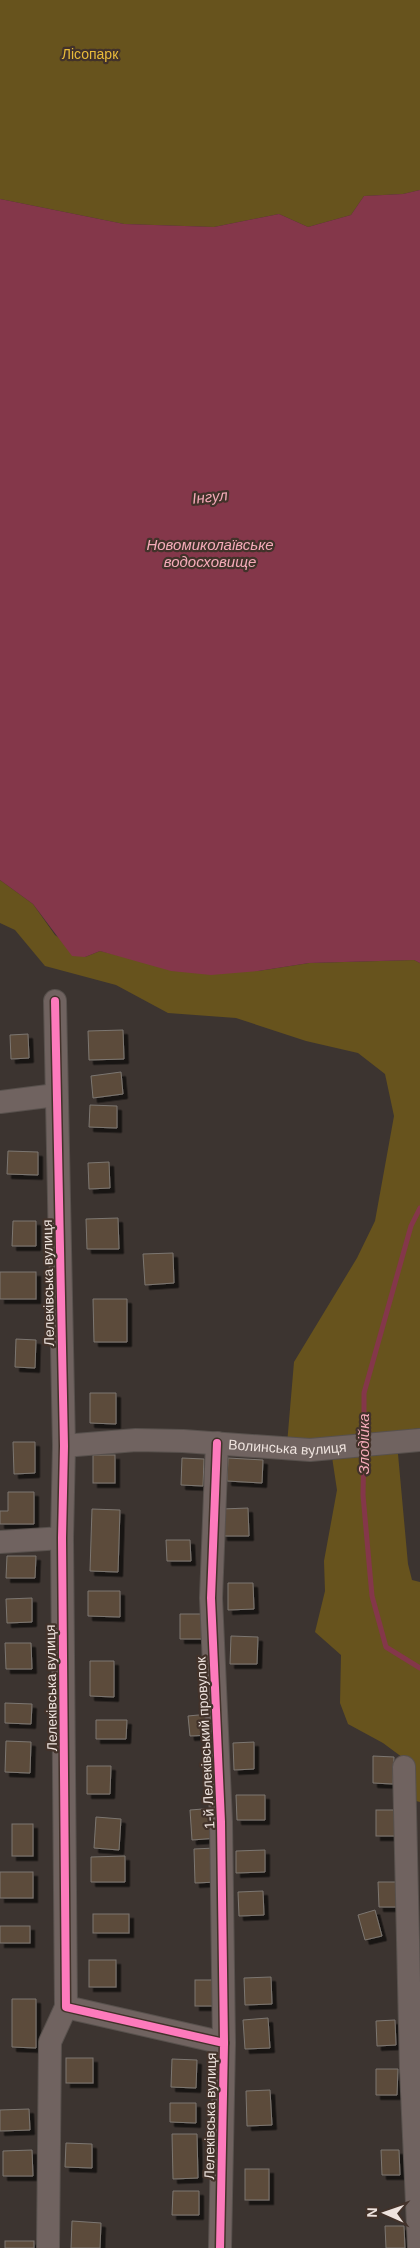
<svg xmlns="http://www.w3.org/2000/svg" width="420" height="2248" viewBox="0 0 420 2248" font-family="Helvetica,sans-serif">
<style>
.green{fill:#67531d}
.water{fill:#84374a}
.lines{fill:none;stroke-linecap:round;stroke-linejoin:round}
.stream{stroke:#84374a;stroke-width:5}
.building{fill:#5c4c3a;stroke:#7c7671;filter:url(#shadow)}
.minor-casing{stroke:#58514d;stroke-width:24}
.minor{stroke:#706360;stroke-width:22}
.cycleway-casing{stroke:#42322a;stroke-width:11}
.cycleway{stroke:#fd7abc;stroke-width:8}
.labels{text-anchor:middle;stroke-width:4.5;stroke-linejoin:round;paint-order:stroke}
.park-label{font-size:14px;fill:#e8ba3a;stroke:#42322a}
.street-label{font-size:14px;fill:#eee3de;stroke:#42322a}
.water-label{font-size:15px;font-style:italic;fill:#f5abb9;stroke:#42322a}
</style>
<defs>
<filter id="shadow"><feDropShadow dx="4.5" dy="4.5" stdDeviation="0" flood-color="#0009"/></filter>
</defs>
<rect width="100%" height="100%" fill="#3c3430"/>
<!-- green -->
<g class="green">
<polygon points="0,0 420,0 420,190 403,194 364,196 351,215 308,227 279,214 214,227 124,224 0,199"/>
<polygon points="0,880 33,904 55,935 85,957 100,951 125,957 258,971 309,963 414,960 420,963 420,1428 400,1431 398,1454 408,1564 412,1580 420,1582 420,1802 416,1801 410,1763 383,1743 348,1724 340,1703 341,1655 315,1632 325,1591 324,1561 337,1490 332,1457 286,1456 294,1362 357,1258 375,1221 394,1116 385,1074 358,1053 306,1041 236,1018 168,1013 116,985 45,966 15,930 0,923"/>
</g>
<!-- water -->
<polygon class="water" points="420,190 420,963 414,960 309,963 258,971 211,975 171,971 100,951 85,957 72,956 33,904 0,880 0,199 124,224 214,227 279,214 308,227 351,215 364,196 403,194"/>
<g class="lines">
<!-- stream -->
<g class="stream">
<polyline points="364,1438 364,1393 411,1226 420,1208"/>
<polyline points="364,1449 363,1495 372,1596 386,1647 420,1668"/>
</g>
</g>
<!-- building -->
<g class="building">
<polygon points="123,1030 124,1059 89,1060 88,1031"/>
<polygon points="28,1034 29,1058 11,1059 10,1035"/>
<polygon points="121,1072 123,1094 93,1098 91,1076"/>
<polygon points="90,1105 117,1106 117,1128 89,1127"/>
<polygon points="8,1151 38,1152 38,1175 7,1174"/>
<polygon points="109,1162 110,1188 89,1189 88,1163"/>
<polygon points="118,1218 119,1249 87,1249 86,1219"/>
<polygon points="13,1221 36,1221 36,1246 12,1246"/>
<polygon points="173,1253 174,1283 145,1285 143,1254"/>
<rect x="0" y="1272" width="36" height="27"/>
<polygon points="93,1299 127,1299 127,1342 94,1342"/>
<polygon points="16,1339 36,1340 35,1368 15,1367"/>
<polygon points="90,1393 116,1393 116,1424 90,1423"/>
<polygon points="13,1442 35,1442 35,1473 14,1474"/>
<rect x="93" y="1455" width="22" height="28"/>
<polygon points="182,1458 204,1459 203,1486 181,1485"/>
<polygon points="228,1458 263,1460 262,1483 227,1481"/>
<polygon points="8,1492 34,1492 34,1524 0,1524 0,1511 8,1511"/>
<polygon points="248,1508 249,1536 223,1536 222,1509"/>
<polygon points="92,1509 120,1510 118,1572 90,1571"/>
<polygon points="166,1540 190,1540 191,1561 167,1561"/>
<polygon points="7,1556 36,1556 35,1578 6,1578"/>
<polygon points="228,1583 253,1583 254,1609 228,1610"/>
<polygon points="88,1591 120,1591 120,1617 88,1616"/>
<polygon points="32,1598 32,1622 7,1623 6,1599"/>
<polygon points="180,1614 205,1614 204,1639 180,1639"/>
<polygon points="231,1636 258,1637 257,1664 230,1664"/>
<polygon points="5,1643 31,1643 32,1669 6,1669"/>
<polygon points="90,1661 114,1661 114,1697 90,1696"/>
<polygon points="5,1703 32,1704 31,1724 5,1723"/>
<polygon points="209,1714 211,1735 190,1736 188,1716"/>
<polygon points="96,1720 127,1720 126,1739 96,1739"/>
<polygon points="6,1741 31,1742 30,1773 5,1772"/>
<polygon points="254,1742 254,1769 234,1770 233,1743"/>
<polygon points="373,1756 394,1757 393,1784 373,1783"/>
<polygon points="87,1766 111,1766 110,1794 87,1794"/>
<polygon points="236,1795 265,1795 265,1820 237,1820"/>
<polygon points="216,1808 218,1838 192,1840 190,1810"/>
<rect x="376" y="1810" width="19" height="26"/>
<polygon points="96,1817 121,1819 119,1850 94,1848"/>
<rect x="12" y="1824" width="21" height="32"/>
<polygon points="215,1848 217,1882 195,1883 194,1849"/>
<polygon points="265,1850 265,1872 236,1873 236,1851"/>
<polygon points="125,1856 125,1882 91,1882 91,1857"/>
<rect x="0" y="1872" width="33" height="26"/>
<polygon points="378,1882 396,1882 397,1907 379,1907"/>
<polygon points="263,1891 264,1915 239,1916 238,1892"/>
<polygon points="375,1910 382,1936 365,1940 358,1915"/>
<rect x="93" y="1914" width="36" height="19"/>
<rect x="0" y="1926" width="30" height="17"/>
<rect x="89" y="1960" width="27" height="27"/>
<polygon points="271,1977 272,2004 245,2005 244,1978"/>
<rect x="195" y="1980" width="24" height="26"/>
<polygon points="12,1999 36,1999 36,2048 12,2047"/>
<polygon points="268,2018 270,2048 245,2049 243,2020"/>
<polygon points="395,2020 396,2045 377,2046 376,2021"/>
<rect x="66" y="2058" width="27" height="25"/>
<polygon points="172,2059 197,2060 196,2088 171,2087"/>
<polygon points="376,2069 398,2069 397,2095 376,2095"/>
<polygon points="270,2090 272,2125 247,2126 246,2091"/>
<polygon points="170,2103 196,2103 196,2123 170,2122"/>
<polygon points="29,2109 30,2130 0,2131 0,2110"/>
<polygon points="172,2134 197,2134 198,2178 173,2179"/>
<polygon points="66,2143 92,2144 92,2168 65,2167"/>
<polygon points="32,2150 33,2176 3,2176 3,2151"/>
<polygon points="381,2150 399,2150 400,2175 382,2175"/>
<rect x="245" y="2169" width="24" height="31"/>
<polygon points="173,2191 199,2191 199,2215 172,2215"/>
<polygon points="72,2221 101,2223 100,2248 71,2248"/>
<polygon points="385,2226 404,2226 405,2248 386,2248"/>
<rect x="5" y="2241" width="29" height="7"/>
</g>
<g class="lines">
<!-- minor casing -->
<g class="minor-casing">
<g id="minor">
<polyline points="55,1001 64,1446 62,1538 66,2007 224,2043 220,2248"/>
<polyline points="0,1102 56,1095"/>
<polyline points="217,1443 211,1598 221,1822 224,2043"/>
<path id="s1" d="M64,1446L136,1440L183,1441L310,1450L420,1440"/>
<polyline points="0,1542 62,1538"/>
<polyline points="404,1767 411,2069 419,2248"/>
<polyline points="48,2248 50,2042 66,2007"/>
</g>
</g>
<!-- minor -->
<use href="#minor" class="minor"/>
<!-- cycleway casing -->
<g class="cycleway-casing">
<g id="cycleway">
<polyline points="55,1001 64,1446 62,1538 66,2007 224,2043 220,2248"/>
<polyline points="217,1443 211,1598 221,1822 224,2043"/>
</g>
</g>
<!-- cycleway -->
<use href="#cycleway" class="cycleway"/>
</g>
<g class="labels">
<!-- park labels -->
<g class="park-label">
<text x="90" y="59">Лісопарк</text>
</g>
<!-- street labels -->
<g class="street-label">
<text transform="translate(48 1283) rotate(-91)" y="5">Лелеківська вулиця</text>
<text dy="5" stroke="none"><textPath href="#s1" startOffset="224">Волинська вулиця</textPath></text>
<text transform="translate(51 1688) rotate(-91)" y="5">Лелеківська вулиця</text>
<text transform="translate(205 1743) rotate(-93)" y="5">1-й Лелеківський провулок</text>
<text transform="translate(210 2116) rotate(-89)" y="5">Лелеківська вулиця</text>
</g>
<!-- water labels -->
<g class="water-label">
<text transform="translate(210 497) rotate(-6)" y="5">Інгул</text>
<text x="210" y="550">Новомиколаївське<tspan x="210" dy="17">водосховище</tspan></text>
<text transform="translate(364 1444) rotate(-90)" y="5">Злодійка</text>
</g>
</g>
<!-- north arrow -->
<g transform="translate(385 2213) rotate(272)" stroke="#42322a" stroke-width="4" paint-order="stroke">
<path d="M0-4L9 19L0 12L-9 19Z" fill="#eee3de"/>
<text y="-8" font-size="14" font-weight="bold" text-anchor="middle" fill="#eee3de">N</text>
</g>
</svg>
